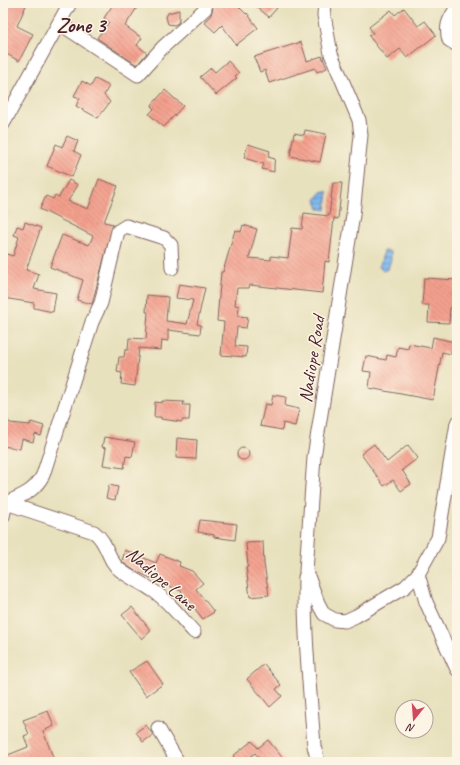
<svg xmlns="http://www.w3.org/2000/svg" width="460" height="765" viewBox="0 0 460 765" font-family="Caveat,sans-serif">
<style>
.water{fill:url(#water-rules);stroke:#636b8c}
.building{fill:url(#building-back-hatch)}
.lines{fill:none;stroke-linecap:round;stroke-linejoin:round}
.minor-casing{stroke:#81635e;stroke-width:15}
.minor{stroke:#fff;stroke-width:13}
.labels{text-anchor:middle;stroke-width:3;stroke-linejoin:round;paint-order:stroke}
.street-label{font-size:19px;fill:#4a1f2b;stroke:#fcf5e5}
.quarter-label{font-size:21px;font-weight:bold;fill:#4a1f2b;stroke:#fcf5e5}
</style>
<defs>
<pattern id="water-rules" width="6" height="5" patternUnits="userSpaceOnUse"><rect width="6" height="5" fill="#7cb7ee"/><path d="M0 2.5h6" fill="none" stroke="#6894c1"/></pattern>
<pattern id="building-back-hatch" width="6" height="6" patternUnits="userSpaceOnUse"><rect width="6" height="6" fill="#f4a08e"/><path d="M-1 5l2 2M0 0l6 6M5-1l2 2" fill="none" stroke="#c88274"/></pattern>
</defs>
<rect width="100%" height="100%" fill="#fcf5e5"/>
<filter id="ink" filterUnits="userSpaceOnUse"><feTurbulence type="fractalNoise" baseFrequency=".025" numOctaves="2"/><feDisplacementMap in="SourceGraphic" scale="8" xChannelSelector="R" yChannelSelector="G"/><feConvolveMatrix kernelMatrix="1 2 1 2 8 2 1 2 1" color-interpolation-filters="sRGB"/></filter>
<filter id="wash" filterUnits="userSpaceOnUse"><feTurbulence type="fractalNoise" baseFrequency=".012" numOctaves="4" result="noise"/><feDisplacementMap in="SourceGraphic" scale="16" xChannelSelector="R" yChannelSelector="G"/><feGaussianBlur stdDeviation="0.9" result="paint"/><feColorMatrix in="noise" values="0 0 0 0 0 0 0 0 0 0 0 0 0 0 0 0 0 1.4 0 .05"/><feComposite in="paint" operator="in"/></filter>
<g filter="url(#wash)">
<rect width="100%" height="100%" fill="#e8e1be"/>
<!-- water -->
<g class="water">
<polygon points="322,191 328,192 326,210 319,209 316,200"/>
<polygon points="384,251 388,251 391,252 391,259 388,269 383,271 379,267"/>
</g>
<g id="blocks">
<!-- building -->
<g class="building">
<polygon points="3,3 27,3 17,26 33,34 19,61 3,52"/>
<polygon points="114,3 140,3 125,26 142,38 137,45 147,53 137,65 97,38 109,22 104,18"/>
<polygon points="217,3 235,3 246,14 247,13 258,28 236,45 222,25 215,32 204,22 211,15 213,7"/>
<polygon points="252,3 270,3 277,8 269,17"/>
<polygon points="404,8 418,26 425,21 436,35 407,58 400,49 387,59 369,36 373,33 369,27 391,10 395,15"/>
<polygon points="179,10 179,19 178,23 174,25 168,24 166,17 168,13"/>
<polygon points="301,42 307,61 322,56 327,68 317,72 315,68 269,83 265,70 260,72 254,57"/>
<polygon points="228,61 239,73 235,76 237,78 216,95 200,77 211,68 215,72"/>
<polygon points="95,79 109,86 104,95 110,102 98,118 76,106 80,98 74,96 82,81 91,86"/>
<polygon points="165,90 183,106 164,127 149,114 154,109 151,106"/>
<polygon points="305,130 326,134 320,162 290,156 294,133 304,135"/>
<polygon points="67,136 78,141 74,151 81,155 72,177 47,166 56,144 62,147"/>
<polygon points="248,144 270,151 268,157 275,159 274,164 274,172 262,169 264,164 244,158"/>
<polygon points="99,179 118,186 104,222 113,224 92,304 77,300 83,280 50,267 62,235 89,245 93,236 40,209 46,196 53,199 55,195 59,197 69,180 78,185 68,201 88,209"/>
<polygon points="333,183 342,183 338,219 334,218 329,262 325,261 322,293 250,285 249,288 237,288 235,305 239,306 238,316 248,317 246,328 237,327 235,346 247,347 246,357 221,355 224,322 217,321 221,272 223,272 235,230 241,232 243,225 257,229 249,258 271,260 271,256 288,258 292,228 302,229 304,213 329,216"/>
<polygon points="25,222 41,228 26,270 39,274 34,289 56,293 53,312 34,308 34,303 3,298 3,253 13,256 19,237 14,235 17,226 23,228"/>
<polygon points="424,278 457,280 456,308 450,307 449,323 428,322 429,305 422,305"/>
<polygon points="179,284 205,288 197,324 201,325 200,334 168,330 168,341 162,340 161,350 139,348 135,386 121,384 122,373 117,372 119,357 124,357 125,350 128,350 129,338 146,339 148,312 146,312 147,295 168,297 166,321 187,324 193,300 176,298"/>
<polygon points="433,337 454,342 451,354 442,352 433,400 369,388 371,372 363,371 366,356 386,360 387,355 396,357 398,347 408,349 409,344 431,348"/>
<polygon points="273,395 286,397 285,406 299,409 295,426 283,423 282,430 260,426 265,404 271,405"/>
<polygon points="162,401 184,402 183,405 190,405 189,420 182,420 182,422 161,419 161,417 154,417 155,402 162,403"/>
<polygon points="3,415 10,423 30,425 31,422 44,426 41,436 35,434 33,442 22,439 20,449 3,446"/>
<polygon points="104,437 135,442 132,457 126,456 124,468 103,465 106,448 102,447"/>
<polygon points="177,438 197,440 196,459 176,458"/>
<polygon points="374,444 387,462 408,445 418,458 402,470 411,484 401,491 393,480 384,486 361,454"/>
<circle cx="243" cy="454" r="6"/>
<polygon points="109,485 118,487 115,500 106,498"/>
<polygon points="200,520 237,524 235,540 214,537 214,535 198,532"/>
<polygon points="263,542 264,564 269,595 250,597 246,567 248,567 246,543"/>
<polygon points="125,550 156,563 160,554 180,562 179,566 192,571 203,583 196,589 214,612 203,619 181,591 135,571 125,564 122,561"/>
<polygon points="132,607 151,631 142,639 122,615"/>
<polygon points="147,661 163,684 146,696 129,672"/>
<polygon points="264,664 281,685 276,689 282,696 270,707 247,679"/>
<polygon points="48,711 54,726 43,731 55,762 3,762 3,757 28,747 24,736 29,734 23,720"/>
<polygon points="146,725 153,735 143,742 136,732"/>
<polygon points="268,740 286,762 262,762 255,753 244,762 238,762 233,756 252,741 258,748"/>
</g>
</g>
</g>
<g filter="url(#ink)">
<use href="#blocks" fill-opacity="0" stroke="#81635e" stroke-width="1"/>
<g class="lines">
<!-- minor casing -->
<g class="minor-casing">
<g id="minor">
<polyline points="325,3 324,15 331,54 359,120 361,135 353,215 314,457 306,571 318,603 324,614 335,620 345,621 356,616 405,587 418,574"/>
<path d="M457,7C449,20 445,25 449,40L457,45"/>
<polyline points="59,23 138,75 163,47 205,9"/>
<polyline points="3,124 70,3"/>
<polyline points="457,423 438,538 418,574 426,602 457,669"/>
<path d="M3,502L94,532C108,542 107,560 120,570C130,578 142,583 152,590C168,600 181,618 194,632"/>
<path d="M3,516L6,503C23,495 34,492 43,475L92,322L101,303L118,231L126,226L164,238L171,245L172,268"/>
<path d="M305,577C304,634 310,690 314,746L318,762"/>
<polyline points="158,728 178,762"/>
</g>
</g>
<!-- minor -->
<use href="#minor" class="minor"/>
</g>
</g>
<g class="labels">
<!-- street labels -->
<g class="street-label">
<text transform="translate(311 359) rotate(-81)" y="7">Nadiope Road</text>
<text transform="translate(162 578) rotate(41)" y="7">Nadiope Lane</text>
</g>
<!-- quarter labels -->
<g class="quarter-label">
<text x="81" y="32">Zone 3</text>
</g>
</g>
<!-- margin -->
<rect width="460" height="765" fill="none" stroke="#fcf5e5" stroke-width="16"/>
<!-- north arrow -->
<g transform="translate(414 719) rotate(197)"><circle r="19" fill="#fcf5e5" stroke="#b59f9b"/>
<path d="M0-3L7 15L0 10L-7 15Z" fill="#d1495b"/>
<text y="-6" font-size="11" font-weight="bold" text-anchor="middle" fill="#4a1f2b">N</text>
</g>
</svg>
